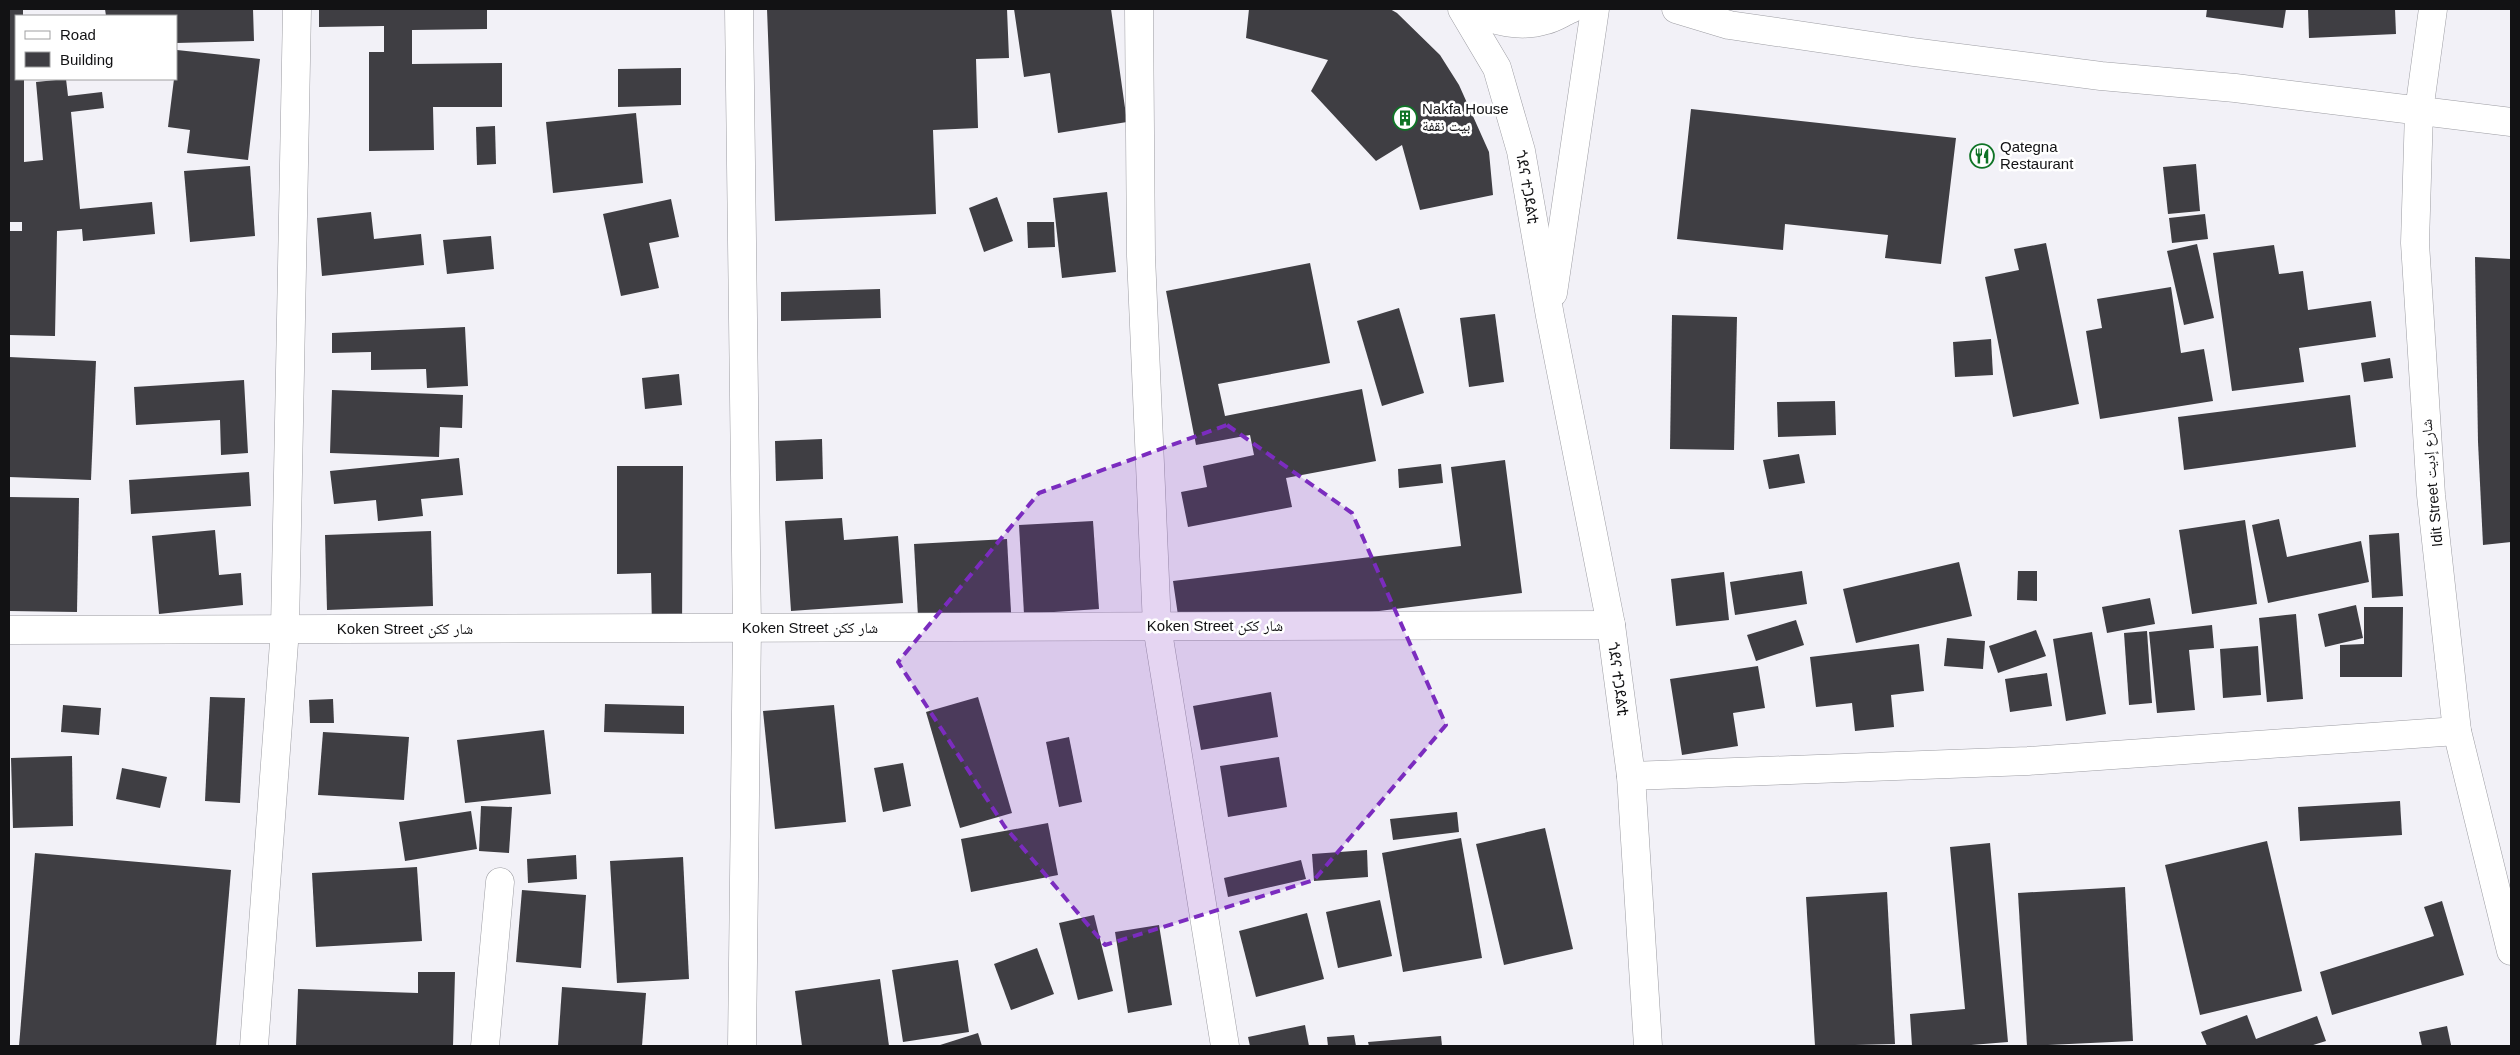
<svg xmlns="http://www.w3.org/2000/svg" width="2520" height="1055" viewBox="0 0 2520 1055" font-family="Arial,'Noto Naskh Arabic','Noto Sans Ethiopic',sans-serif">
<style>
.building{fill:#3f3e43}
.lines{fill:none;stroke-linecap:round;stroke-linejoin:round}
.street-casing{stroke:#9d9da3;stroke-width:29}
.secondary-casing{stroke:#9d9da3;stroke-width:29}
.primary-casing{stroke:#9d9da3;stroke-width:29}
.street{stroke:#fff;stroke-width:28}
.secondary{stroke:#fff;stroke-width:28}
.primary{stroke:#fff;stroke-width:28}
.marked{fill:#7b2cbf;fill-opacity:0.2;stroke:#7b2cbf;stroke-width:4;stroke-dasharray:10 6;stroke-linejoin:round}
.labels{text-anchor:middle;stroke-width:5;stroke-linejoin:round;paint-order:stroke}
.poi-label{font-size:15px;fill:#121214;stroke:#fff;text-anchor:start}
.street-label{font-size:15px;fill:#121214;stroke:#fff}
</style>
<rect width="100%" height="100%" fill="#f2f1f7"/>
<!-- building -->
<g class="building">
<polygon points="9,9 23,9 23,16 16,16 16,79 24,79 24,162 43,160 36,82 66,79 68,96 102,92 104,108 71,112 80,209 152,202 155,234 83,241 82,229 57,231 55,336 9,335 9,231 22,231 22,222 9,222"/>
<polygon points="105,9 253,9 254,41 176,43 176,16 106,16"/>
<polygon points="319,9 487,9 487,29 412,30 412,64 502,63 502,107 433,107 434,150 369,151 369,52 384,52 384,26 319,27"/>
<polygon points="767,9 1007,9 1009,58 976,59 978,128 933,130 936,214 775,221"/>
<polygon points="1014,9 1111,9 1127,122 1058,133 1050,73 1024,77"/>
<polygon points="1249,9 1390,9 1397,13 1440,55 1459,85 1489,152 1493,195 1420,210 1402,145 1376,161 1311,91 1328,60 1246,38"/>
<polygon points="2207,9 2286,9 2283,28 2206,17"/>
<polygon points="2308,9 2395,9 2396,34 2309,38"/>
<polygon points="177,50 260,59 248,160 187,153 190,130 168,127 174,79 176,79"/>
<polygon points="681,68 681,105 618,107 618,69"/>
<polygon points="1691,109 1956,138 1941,264 1885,258 1888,235 1785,224 1783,250 1677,239"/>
<polygon points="636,113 643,183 553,193 546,122"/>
<polygon points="495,126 496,164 477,165 476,127"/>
<polygon points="2196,164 2200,211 2168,214 2163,167"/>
<polygon points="250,166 255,236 190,242 184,171"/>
<polygon points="1107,192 1116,272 1062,278 1053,198"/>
<polygon points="997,197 1013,241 984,252 969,208"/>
<polygon points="671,199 679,237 649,243 659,288 621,296 603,214"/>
<polygon points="371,212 374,239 421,234 424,265 322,276 317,218"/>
<polygon points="2205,214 2208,239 2172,243 2169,218"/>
<polygon points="1027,222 1054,222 1055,247 1028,248"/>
<polygon points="491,236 494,269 447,274 443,240"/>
<polygon points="2046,243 2079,404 2013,417 1985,277 2019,270 2014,249"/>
<polygon points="2197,244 2214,318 2184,325 2167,251"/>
<polygon points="2274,245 2279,274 2303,271 2308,310 2371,301 2376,337 2299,348 2304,382 2232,391 2213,253"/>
<polygon points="2475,257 2511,259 2511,542 2483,545 2478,442"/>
<polygon points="1310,263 1330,363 1218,384 1225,416 1362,389 1376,461 1286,478 1292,507 1188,527 1181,492 1207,487 1203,466 1254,455 1250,435 1196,445 1166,291"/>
<polygon points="2171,287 2181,353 2204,349 2213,401 2100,419 2086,331 2102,328 2097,299"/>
<polygon points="880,289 881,318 781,321 781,292"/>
<polygon points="1399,308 1424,393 1382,406 1357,321"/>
<polygon points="1495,314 1504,382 1469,387 1460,318"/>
<polygon points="1672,315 1737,317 1734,450 1670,449"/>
<polygon points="465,327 468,386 427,388 426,369 371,370 371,352 332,353 332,333"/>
<polygon points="1991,339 1993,375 1955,377 1953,342"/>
<polygon points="9,357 96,361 91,480 9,477"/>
<polygon points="2390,358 2393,378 2364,382 2361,363"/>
<polygon points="679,374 682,405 645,409 642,378"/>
<polygon points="244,380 248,453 221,455 220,420 136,425 134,387"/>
<polygon points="332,390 463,395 462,428 440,427 439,457 330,453"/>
<polygon points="2350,395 2356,447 2184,470 2178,417"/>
<polygon points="1835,401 1836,435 1778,437 1777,402"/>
<polygon points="822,439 823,479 776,481 775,441"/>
<polygon points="1799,454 1805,483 1769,489 1763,460"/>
<polygon points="459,458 463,495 421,499 423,516 378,521 376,500 334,504 330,471"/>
<polygon points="1505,460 1522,593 1181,636 1173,581 1461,546 1451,467"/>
<polygon points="1441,464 1443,483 1399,488 1398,469"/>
<polygon points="617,466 683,466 682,630 652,630 651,573 617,574"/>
<polygon points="249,472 251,506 131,514 129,480"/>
<polygon points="9,497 79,498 77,612 9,611"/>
<polygon points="842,518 844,540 898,536 903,603 791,611 785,521"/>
<polygon points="2279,519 2287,557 2361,541 2369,582 2268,603 2252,525"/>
<polygon points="2245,520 2257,604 2192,614 2179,530"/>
<polygon points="1093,521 1099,609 1024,614 1019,525"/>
<polygon points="215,530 219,575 241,573 243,605 159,614 152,536"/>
<polygon points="431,531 433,606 327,610 325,535"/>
<polygon points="2399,533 2403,596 2372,598 2369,535"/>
<polygon points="1007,539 1012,630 919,635 914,544"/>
<polygon points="1959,562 1972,616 1856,643 1843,589"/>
<polygon points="1802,571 1807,604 1735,615 1730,582"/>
<polygon points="2018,571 2037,571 2037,601 2017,600"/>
<polygon points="1724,572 1729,620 1676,626 1671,579"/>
<polygon points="2150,598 2155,624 2107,633 2102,607"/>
<polygon points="2356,605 2363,638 2325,647 2318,614"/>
<polygon points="2364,607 2403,607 2402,677 2340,677 2340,645 2364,644"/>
<polygon points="2296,614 2303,699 2267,702 2259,618"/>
<polygon points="1796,620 1804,645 1756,661 1747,635"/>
<polygon points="2212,625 2214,648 2189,650 2195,710 2157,713 2149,632"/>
<polygon points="2036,630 2046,656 1998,673 1989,646"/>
<polygon points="2147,631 2152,703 2129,705 2124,633"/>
<polygon points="2092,632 2106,714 2066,721 2053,639"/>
<polygon points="1947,638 1985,641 1983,669 1944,666"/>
<polygon points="1919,644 1924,691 1891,695 1894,727 1855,731 1852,703 1816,707 1810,657"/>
<polygon points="2258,646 2261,695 2223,698 2220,649"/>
<polygon points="1758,666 1765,708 1733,713 1738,746 1682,755 1670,679"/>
<polygon points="2047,673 2052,706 2010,712 2005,679"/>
<polygon points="1271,692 1278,737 1201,750 1193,706"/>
<polygon points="210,697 245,698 240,803 205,801"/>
<polygon points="978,697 1012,813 960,828 926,712"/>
<polygon points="333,699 334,723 310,723 309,700"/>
<polygon points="605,704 684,706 684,734 604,732"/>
<polygon points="63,705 101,708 99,735 61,732"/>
<polygon points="834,705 846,822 775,829 763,711"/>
<polygon points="544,730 551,794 465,803 457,740"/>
<polygon points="323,732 409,737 404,800 318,795"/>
<polygon points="1069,737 1082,802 1059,807 1046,742"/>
<polygon points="72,756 73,826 13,828 11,758"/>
<polygon points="1279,757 1287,807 1228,817 1220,766"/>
<polygon points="903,763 911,806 883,812 874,768"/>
<polygon points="122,768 167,777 160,808 116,799"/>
<polygon points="2400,801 2402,835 2300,841 2298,807"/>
<polygon points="481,806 512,807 509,853 479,851"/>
<polygon points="471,811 477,849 405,861 399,822"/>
<polygon points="1457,812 1459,832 1393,840 1390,819"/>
<polygon points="1048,823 1058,875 971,892 961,839"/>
<polygon points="1545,828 1573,949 1504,965 1476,844"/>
<polygon points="1461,838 1482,958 1403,972 1382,853"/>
<polygon points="2267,841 2302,991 2200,1015 2165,865"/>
<polygon points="1990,843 2008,1042 1959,1046 1912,1046 1910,1014 1965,1009 1950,847"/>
<polygon points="1367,850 1368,877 1314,881 1312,854"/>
<polygon points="35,853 231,870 216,1046 19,1046"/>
<polygon points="576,855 577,879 528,883 527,859"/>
<polygon points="683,857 689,979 617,983 610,861"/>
<polygon points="1301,860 1306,879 1228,897 1224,878"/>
<polygon points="417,867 422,941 316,947 312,873"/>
<polygon points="2125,887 2133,1041 2027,1046 2018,893"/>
<polygon points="522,890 586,895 581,968 516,962"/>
<polygon points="1887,892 1895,1044 1815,1046 1806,897"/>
<polygon points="1380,900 1392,956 1338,968 1326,912"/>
<polygon points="2442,901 2464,975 2332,1015 2320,972 2434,936 2424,907"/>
<polygon points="1307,913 1324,979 1256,997 1239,931"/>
<polygon points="1094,915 1113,991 1078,1000 1059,923"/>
<polygon points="1159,925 1172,1005 1128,1013 1115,932"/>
<polygon points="1037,948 1054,994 1011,1010 994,964"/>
<polygon points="958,960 969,1032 903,1042 892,970"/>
<polygon points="418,972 455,972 453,1046 296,1046 298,989 418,993"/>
<polygon points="880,979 889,1046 802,1046 795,991"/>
<polygon points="562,987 646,993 642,1046 558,1046"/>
<polygon points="2247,1015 2256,1039 2317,1016 2326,1041 2310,1046 2207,1046 2201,1032"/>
<polygon points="1305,1025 1309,1046 1250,1046 1248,1037"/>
<polygon points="2447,1026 2451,1045 2422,1046 2419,1032"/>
<polygon points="978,1033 982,1046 937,1046"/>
<polygon points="1354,1035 1356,1046 1328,1046 1327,1037"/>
<polygon points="1441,1036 1442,1046 1369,1046 1368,1042"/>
</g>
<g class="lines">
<!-- street casing -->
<g class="street-casing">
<g id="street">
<polyline points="739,9 747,628 742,1046"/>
<polyline points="1139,9 1141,256 1157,626 1225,1046"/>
<polyline points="2433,9 2419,111 2415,243 2431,495 2457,731 2511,951"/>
<polyline points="9,630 1611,625"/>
<polyline points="1631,776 2028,761 2457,731"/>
<polyline points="254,1046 285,629 297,9"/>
<polyline points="485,1046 500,882"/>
</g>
</g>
<!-- secondary casing -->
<g class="secondary-casing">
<polyline id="secondary" points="1676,9 1729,25 1913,52 2101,76 2235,88 2511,122"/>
</g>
<!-- primary casing -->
<g class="primary-casing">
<g id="primary">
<polyline points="1462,9 1497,68 1521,151 1550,316 1611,625 1631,776 1648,1046"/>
<path d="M1472,9C1492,22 1522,28 1546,20C1555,18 1563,12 1571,9"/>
<polyline points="1553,293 1595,9"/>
</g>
</g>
<!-- street -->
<use href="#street" class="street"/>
<!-- secondary -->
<use href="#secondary" class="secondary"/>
<!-- primary -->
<use href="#primary" class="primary"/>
</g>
<!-- marked area -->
<path class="marked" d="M1227,425L1352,513L1446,725L1314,880L1105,945L1005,827L898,662L1039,493Z"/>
<!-- icons -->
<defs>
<g id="building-ring" transform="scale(1.25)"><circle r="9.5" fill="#fff" stroke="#0f7426" stroke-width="1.5"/><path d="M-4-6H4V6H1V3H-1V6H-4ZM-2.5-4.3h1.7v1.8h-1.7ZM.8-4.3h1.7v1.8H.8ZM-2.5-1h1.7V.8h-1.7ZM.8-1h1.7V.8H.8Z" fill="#0f7426"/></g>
<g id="restaurant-ring" transform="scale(1.25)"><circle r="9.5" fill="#fff" stroke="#0f7426" stroke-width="1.5"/><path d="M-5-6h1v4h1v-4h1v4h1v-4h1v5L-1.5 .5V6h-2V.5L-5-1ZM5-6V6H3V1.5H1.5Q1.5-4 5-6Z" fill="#0f7426"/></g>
</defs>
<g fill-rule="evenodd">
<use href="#building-ring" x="1405" y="118"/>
<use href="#restaurant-ring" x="1982" y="156"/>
</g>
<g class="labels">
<!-- poi labels -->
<g class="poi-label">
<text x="1422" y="114">Nakfa House<tspan x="1422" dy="17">بيت نقفة</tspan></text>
<text x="2000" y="152">Qategna<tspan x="2000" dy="17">Restaurant</tspan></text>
</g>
<!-- street labels -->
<g class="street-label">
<text transform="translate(1527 187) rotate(80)" y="5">ጎደና ተጋደልቲ</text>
<text transform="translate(2432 483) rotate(-95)" y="5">Idit Street شارع إديت</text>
<text x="1215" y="631">Koken Street شار ككن</text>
<text x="810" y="633">Koken Street شار ككن</text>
<text x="405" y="634">Koken Street شار ككن</text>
<text transform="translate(1618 679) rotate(82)" y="5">ጎደና ተጋደልቲ</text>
</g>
</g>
<!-- border -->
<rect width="2520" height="1055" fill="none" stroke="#121214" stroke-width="20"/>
<!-- legend -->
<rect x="15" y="15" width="162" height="65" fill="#ffffff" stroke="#a0a0a1"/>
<rect x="25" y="31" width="25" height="8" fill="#ffffff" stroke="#a0a0a1"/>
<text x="60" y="40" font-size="15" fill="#121214">Road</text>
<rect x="25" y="52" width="25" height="15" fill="#3f3e43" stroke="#a0a0a1"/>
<text x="60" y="65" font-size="15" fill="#121214">Building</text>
</svg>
